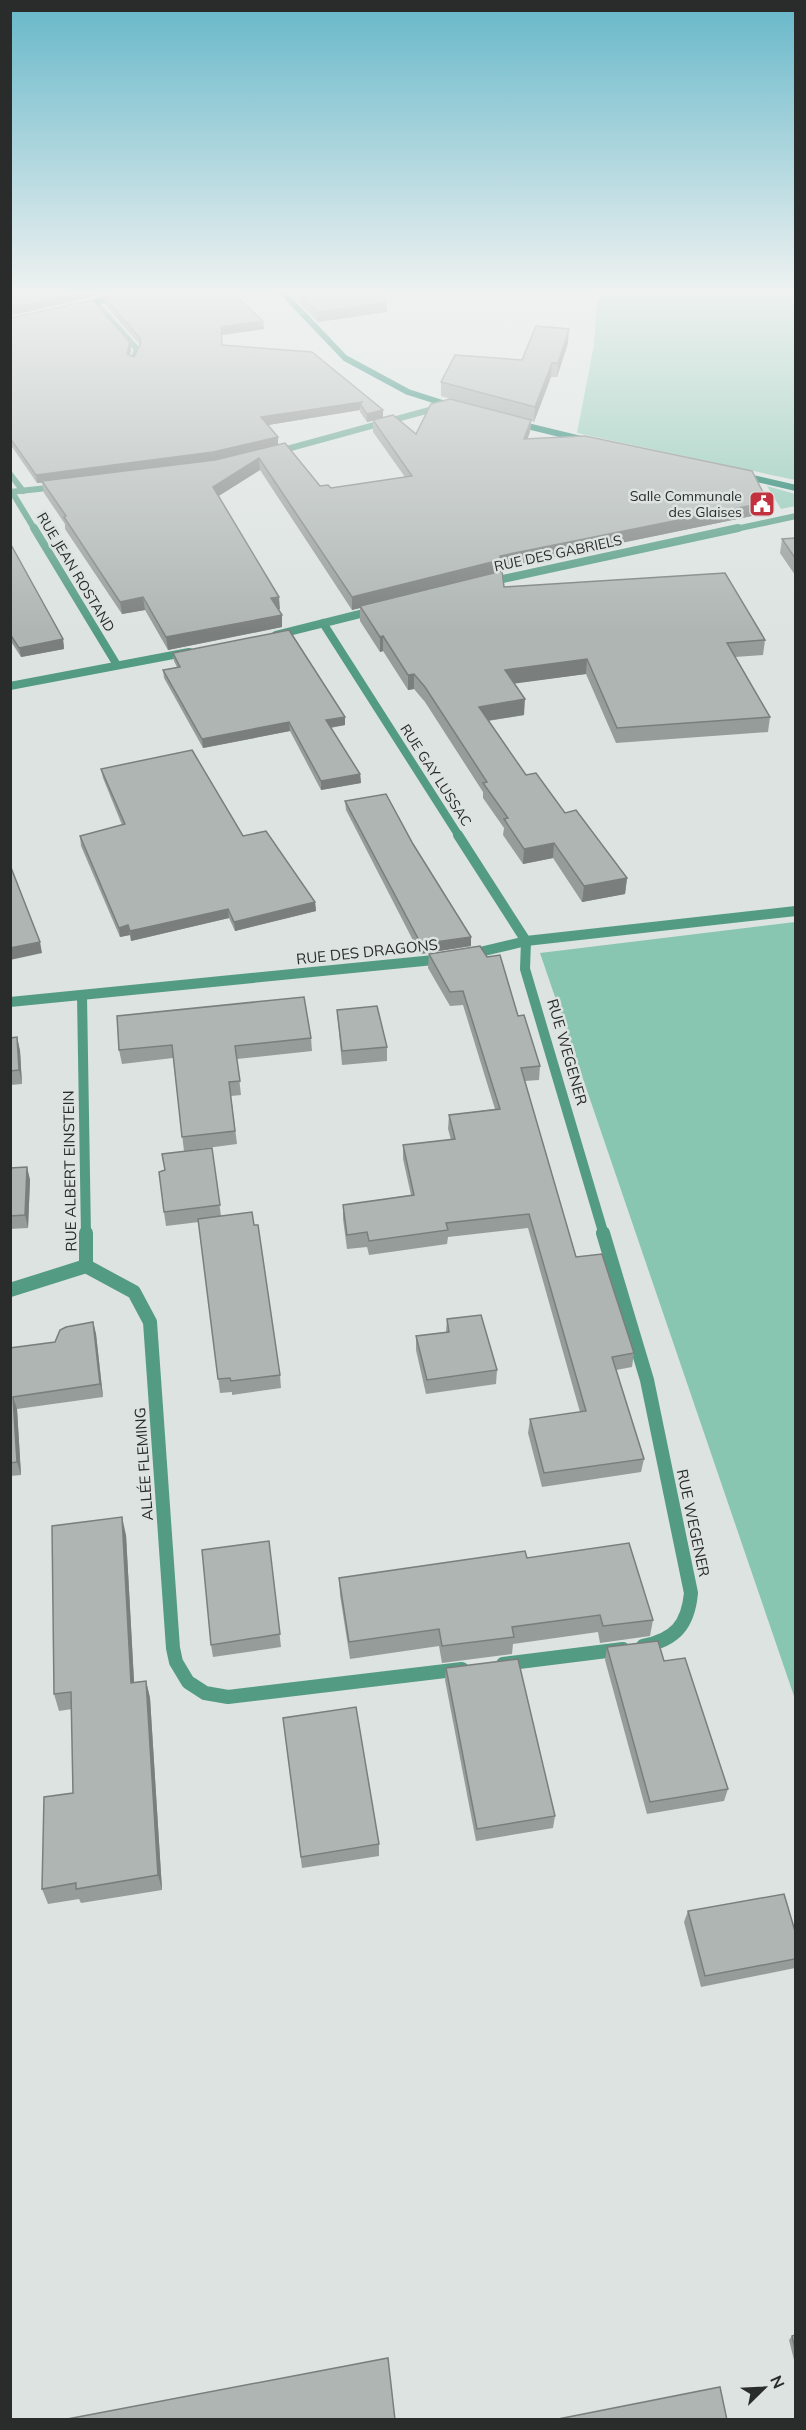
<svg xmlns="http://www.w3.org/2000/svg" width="806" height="2430" viewBox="0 0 806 2430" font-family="Mulish,sans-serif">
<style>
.green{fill:#88c6b1}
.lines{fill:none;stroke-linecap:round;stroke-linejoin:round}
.street-far3{stroke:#549b84;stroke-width:6}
.street-far2{stroke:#549b84;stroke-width:8}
.street-far1{stroke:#549b84;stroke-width:10}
.street{stroke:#549b84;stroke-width:14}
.secondary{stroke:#02735a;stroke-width:6}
.wall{fill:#969c9a;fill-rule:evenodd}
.shaded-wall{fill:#7a7f7d}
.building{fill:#aeb5b3;stroke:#7a7f7d;stroke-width:1.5}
.labels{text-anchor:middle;stroke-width:5;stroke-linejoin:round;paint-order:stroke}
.far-poi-label{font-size:14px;fill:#292c2a;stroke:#dce3e0;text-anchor:end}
.far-street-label{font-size:14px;fill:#292c2a;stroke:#dce3e0}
.street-label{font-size:15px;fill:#292c2a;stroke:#dce3e0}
</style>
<rect width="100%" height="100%" fill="#dce3e0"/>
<!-- green -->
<g class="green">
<polygon points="598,294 795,294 795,480 577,433 594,345"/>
<polygon points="767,486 795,494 795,506 781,509"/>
<polygon points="795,922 796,922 795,1699 540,953"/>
</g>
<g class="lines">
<!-- street-far3 -->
<g class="street-far3">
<polyline points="95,302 137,349 133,360"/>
<polyline points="276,452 444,406"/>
<polyline points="10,474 23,491"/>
<polyline points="10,492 57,487"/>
<polyline points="12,492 35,530"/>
<polyline points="731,530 796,516"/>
</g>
<!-- street-far2 -->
<g class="street-far2">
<polyline points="34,528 117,665"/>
<polyline points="489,582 738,528"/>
<polyline points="323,623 459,836"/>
<polyline points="276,635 376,610"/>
<polyline points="10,686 189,652"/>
</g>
<!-- street-far1 -->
<g class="street-far1">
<polyline points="458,835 526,941 525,969 604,1235"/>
<polyline points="467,955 526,941 796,911"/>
<polyline points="82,996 86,1235"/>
<polyline points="10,1002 444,959"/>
</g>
<!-- street -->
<g class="street">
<path d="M603,1233L647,1380L691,1593C688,1625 675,1640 643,1646"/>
<polyline points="86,1266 134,1292 150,1322 173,1648 176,1662 188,1682 205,1693 228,1697 462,1669"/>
<polyline points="10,1290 86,1266 86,1233"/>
<polyline points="503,1664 623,1649"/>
</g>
<!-- secondary -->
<g class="secondary">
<polyline points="284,294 345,358 408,392 455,407"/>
<polyline points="79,306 129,294"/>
<polyline points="515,423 589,441"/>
<polyline points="740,475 796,488"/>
</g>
</g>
<!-- wall -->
<g class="wall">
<polygon points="298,294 382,294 378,295 387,302 387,312 318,322 298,301"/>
<path d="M104,297L263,321L264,329L222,335V345L383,410V418L416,434L454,400L441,396V382L522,360L568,343L557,377H551L534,422L531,421L530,432L527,439L766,513L500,568V572L504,587L765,640L763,655L735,657L770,717L768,732L616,743L586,674L514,683L524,715L488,721L526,775L565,813L627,878L625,894L582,902L553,858L523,864L503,835L504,828L483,798V792L425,702L414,689L408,690L383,651L380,652L360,621V608L352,610L260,470L218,496L280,609L278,610L282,627L168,650L145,610L122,614L65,529V524L44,493L42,483H37L10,444V318L131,350L130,355L134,357L140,345L105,305ZM360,410V412L367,422L373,421V432L405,477L331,488L320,486L278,445L268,425Z"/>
<polygon points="795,538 795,575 780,553 782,539"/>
<polygon points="10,543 63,639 64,649 21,657 10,640"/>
<polygon points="173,653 345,717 345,725 331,728 360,774 361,783 321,790 290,731 203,748 164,678 163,670 177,667 174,661"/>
<polygon points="101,769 243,836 315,902 316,911 235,931 229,918 131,941 130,935 120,937 81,846 80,836 122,825 103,778"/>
<polygon points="345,801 413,844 471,946 420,954 346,810"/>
<polygon points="429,954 518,1016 540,1066 539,1080 525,1081 576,1257 634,1353 632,1367 616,1370 644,1459 641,1472 542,1487 528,1433 530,1419 580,1412 528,1228 448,1237 447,1244 369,1255 367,1247 347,1249 343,1219 343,1205 411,1195 403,1159 403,1145 451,1140 448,1129 449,1115 495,1109 463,1005 450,1006 428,968"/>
<polygon points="337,1010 387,1047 387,1061 342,1065"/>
<polygon points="117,1016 311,1038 312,1051 237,1059 241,1095 231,1096 237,1144 184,1151 173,1058 122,1064 119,1050"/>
<polygon points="17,1037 20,1051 22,1084 10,1085 10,1038"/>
<polygon points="212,1148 221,1216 280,1375 281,1388 232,1395 232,1392 220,1393 199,1222 166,1226 164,1212 165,1170"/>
<polygon points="27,1167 30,1180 28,1228 10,1229 10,1168"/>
<polygon points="447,1319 497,1370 496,1384 426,1394 416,1350 416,1336 446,1332"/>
<polygon points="93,1322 96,1334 103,1397 17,1409 21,1475 10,1476 10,1348 55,1342"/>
<polygon points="126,1535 134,1682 146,1681 150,1698 162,1890 81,1903 79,1899 48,1904 42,1889 73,1793 72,1709 59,1711 54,1694"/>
<polygon points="269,1541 281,1647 213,1657 211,1645"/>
<polygon points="527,1558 653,1620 650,1636 600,1643 598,1632 513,1644 512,1654 442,1663 439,1646 350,1659 340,1595 339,1578"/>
<polygon points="607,1647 664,1661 728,1789 724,1801 647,1814 605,1660"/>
<polygon points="446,1668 555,1816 553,1828 476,1841 445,1680"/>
<polygon points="283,1718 379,1844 379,1856 302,1868"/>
<polygon points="688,1911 795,1931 795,1968 701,1987 684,1922"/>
<polygon points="795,2335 795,2364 789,2340 792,2336"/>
</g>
<!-- shaded-wall -->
<g class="shaded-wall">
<polygon points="71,294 105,294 10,316 10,308"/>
<polygon points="387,302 387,312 318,322 317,312"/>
<polygon points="263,321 264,329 222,335 221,327"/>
<polygon points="569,329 568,343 557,377 558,363"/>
<polygon points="130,342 131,350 128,361 127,354"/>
<polygon points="552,363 551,377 534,422 535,407"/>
<polygon points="362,402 360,404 360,410 262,426 261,417"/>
<polygon points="383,410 383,418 367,422 367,414"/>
<polygon points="531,420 530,432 523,451 524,439"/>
<polygon points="278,437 278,446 214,461 37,483 36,475"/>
<polygon points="259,458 260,470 214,499 213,487"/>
<polygon points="768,502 766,513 500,568 500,573 352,610 352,597 500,556"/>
<polygon points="143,597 145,610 122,614 120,602"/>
<polygon points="279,597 280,609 272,611 271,598"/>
<polygon points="282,615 282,627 168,650 166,637"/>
<polygon points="383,636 383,651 380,652 380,637"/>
<polygon points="63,639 64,649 21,657 19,648"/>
<polygon points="587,659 586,674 504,685 505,670"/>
<polygon points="414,674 414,689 408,690 408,675"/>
<polygon points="525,699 524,715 478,722 479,707"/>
<polygon points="345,717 345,725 326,728 326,720"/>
<polygon points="289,722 290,731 203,748 202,739"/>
<polygon points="360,774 361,783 321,790 321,781"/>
<polygon points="554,843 553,858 523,864 524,849"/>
<polygon points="627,878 625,894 582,902 584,886"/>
<polygon points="315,902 316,911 235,931 234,922"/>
<polygon points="228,909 229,918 131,941 130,931"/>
<polygon points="128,925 130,935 120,937 119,928"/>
<polygon points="471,937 471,946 420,954 421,944"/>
<polygon points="40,942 42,953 10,960 10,948"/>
<polygon points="17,1037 20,1051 22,1084 19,1070"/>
<polygon points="27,1167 30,1180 28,1228 25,1215"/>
<polygon points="93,1322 96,1334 103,1397 100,1384"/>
<polygon points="13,1397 17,1409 21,1475 17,1462"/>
<polygon points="122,1517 126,1535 135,1699 131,1683"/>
<polygon points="146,1681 150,1698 162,1890 158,1875"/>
</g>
<!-- building -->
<g class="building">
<polygon points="10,294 71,294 10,308"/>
<polygon points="118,294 234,294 263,321 221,327 222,345 312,352 383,410 367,414 360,404 362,402 261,417 278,437 213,452 36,475 10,438 10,318 92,300 130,342 127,354 134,357 141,343 140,338 104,297"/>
<polygon points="300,294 378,294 387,302 317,312"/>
<polygon points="536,326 569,329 558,363 552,363 535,407 441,382 455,355 522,360"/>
<polygon points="450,399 531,420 524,439 585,436 752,471 768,502 500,556 500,560 352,597 259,458 213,487 279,597 271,598 282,615 166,637 143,597 120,602 64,517 66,516 42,481 215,460 285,443 320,486 328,485 331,488 412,476 373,420 393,415 416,434 431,404"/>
<polygon points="795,538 795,558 782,539"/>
<polygon points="10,543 63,639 19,648 10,634"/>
<polygon points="502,571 504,587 725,573 765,640 727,643 770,717 617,728 587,659 505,670 525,699 479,707 526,775 536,773 565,813 576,810 627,878 584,886 554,843 524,849 504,819 508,818 483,783 487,782 425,687 414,674 408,675 383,636 380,637 360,606"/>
<polygon points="289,630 345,717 326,720 360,774 321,781 289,722 202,739 163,670 180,667 173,653"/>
<polygon points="192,750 243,836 266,831 315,902 234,922 228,909 130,931 128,925 119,928 80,836 125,824 101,769"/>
<polygon points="386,794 413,844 471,937 421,944 345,801"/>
<polygon points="10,865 40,942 10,948"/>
<polygon points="480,946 487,957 500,955 518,1016 524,1015 540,1066 521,1068 576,1257 602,1254 634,1353 612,1357 644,1459 544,1473 530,1419 586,1411 529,1214 446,1223 448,1230 369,1241 367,1232 347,1235 343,1205 414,1195 403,1145 455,1139 449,1115 500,1109 463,991 450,992 429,954"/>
<polygon points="304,997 311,1038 235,1046 240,1081 229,1082 235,1131 182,1137 172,1045 119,1050 117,1016"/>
<polygon points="377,1006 387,1047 342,1051 337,1010"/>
<polygon points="17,1037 19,1070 10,1071 10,1038"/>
<polygon points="212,1148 220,1205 164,1212 159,1172 165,1170 162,1154"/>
<polygon points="27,1167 25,1215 10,1216 10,1168"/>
<polygon points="252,1212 254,1225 258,1225 280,1375 231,1381 230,1378 218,1379 198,1219"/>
<polygon points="481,1315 497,1370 427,1380 416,1336 449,1332 447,1319"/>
<polygon points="93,1322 100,1384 13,1397 17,1462 10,1463 10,1348 55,1342 60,1330 66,1327"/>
<polygon points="122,1517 131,1683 146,1681 158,1875 76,1889 76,1883 42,1889 44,1797 73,1793 71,1692 54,1694 52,1526"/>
<polygon points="269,1541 280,1634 211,1645 202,1550"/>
<polygon points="629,1543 653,1620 603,1626 600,1615 512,1627 514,1637 442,1646 439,1629 349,1642 339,1578 525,1551 527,1558"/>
<polygon points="658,1641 664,1661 685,1658 728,1789 650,1802 607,1647"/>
<polygon points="518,1659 555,1816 477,1829 446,1668"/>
<polygon points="356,1707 379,1844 301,1857 283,1718"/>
<polygon points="784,1894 795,1931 795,1959 705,1976 688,1911"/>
<polygon points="795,2335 795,2349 792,2336"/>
<polygon points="388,2358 395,2420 62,2420"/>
<polygon points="720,2387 727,2420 553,2420"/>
</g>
<!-- sky -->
<linearGradient id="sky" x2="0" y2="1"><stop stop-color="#66b7c9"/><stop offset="0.46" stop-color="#eff2f1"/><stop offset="1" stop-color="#eff2f1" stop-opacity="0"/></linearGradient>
<rect width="806" height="634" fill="url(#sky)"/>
<!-- icons -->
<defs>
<g id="civic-square" transform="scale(1.35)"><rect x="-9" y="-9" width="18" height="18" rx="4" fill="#c1313e" stroke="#dce3e0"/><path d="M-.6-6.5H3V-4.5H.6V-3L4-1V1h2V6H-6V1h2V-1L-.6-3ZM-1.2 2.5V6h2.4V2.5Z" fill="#fff"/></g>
</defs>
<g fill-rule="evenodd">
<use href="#civic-square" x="762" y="504"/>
</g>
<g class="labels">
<!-- far-poi labels -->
<g class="far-poi-label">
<text x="742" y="501">Salle Communale<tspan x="742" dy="16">des Glaises</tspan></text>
</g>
<!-- far-street labels -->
<g class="far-street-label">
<text transform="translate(558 553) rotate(-12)" y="5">RUE DES GABRIELS</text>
<text transform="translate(76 572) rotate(59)" y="5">RUE JEAN ROSTAND</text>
<text transform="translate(436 775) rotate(57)" y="5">RUE GAY LUSSAC</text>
</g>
<!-- street labels -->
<g class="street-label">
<text transform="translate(367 952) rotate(-6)" y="5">RUE DES DRAGONS</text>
<text transform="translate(567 1052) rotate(74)" y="5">RUE WEGENER</text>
<text transform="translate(70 1171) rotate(-91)" y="5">RUE ALBERT EINSTEIN</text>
<text transform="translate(144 1464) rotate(-94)" y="5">ALLÉE FLEMING</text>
<text transform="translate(693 1523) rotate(78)" y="5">RUE WEGENER</text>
</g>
</g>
<!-- border -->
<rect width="806" height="2430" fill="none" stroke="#292c2a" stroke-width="24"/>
<!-- north arrow -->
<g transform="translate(764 2388) rotate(66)" stroke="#dce3e0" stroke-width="4.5" paint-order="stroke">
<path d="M0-4.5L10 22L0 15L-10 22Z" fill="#292c2a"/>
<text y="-9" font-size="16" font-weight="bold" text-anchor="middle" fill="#292c2a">N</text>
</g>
</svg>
